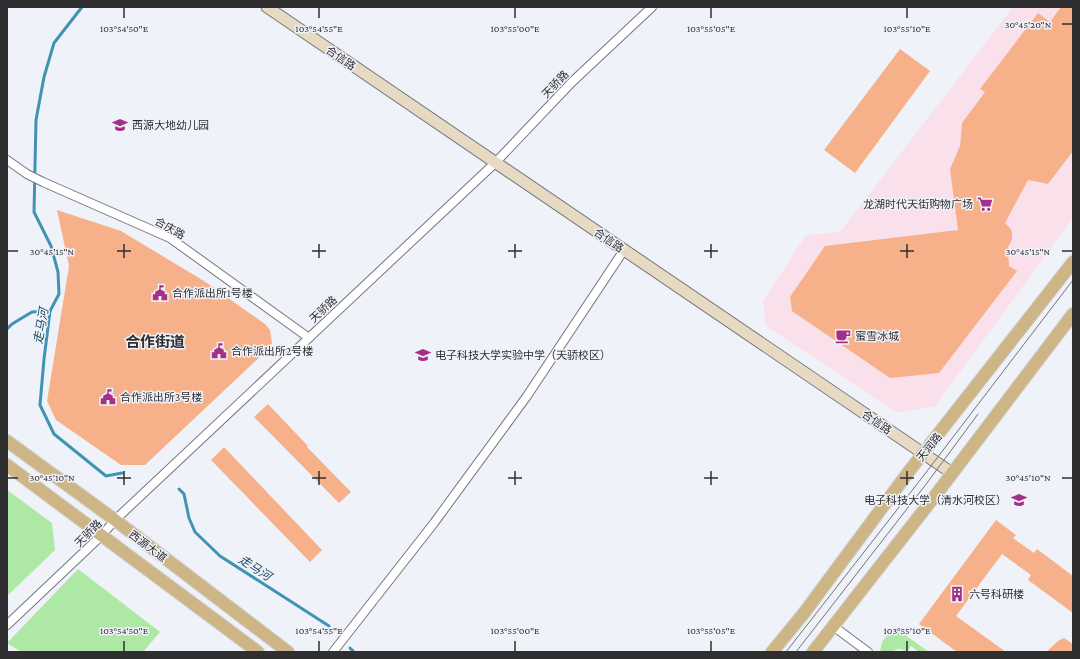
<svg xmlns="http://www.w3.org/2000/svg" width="1080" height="659" viewBox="0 0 1080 659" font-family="'Crimson Pro','Noto Sans SC',serif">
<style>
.commercial{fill:#f9e0ea}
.green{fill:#ade8a5}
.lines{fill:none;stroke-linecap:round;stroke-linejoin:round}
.stream{stroke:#4093b2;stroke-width:3}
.building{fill:#f6b18b}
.street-casing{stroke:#75767d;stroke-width:10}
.secondary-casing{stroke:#75767d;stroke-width:13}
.primary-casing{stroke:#d1d1d2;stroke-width:14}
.street{stroke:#fff;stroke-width:8}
.secondary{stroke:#e6dac3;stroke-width:11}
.primary{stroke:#cdb586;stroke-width:12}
.tram{stroke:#737478;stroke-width:1}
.ticks{fill:none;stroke:#2f2f32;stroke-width:1.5}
.labels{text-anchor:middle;stroke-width:3;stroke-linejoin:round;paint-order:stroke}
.street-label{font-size:11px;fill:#2f2f32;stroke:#f0f2f9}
.poi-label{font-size:11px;fill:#2f2f32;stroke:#f0f2f9;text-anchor:start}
.water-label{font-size:12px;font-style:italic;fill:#184a5c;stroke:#f0f2f9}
.district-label{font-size:15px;font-weight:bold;fill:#2f2f32;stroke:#f0f2f9}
.ticks-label{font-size:10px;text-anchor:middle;fill:#2f2f32;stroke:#f0f2f9;stroke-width:3;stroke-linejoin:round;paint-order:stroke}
</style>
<rect width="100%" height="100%" fill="#f0f2f9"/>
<!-- commercial -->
<polygon class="commercial" points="1013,7 1073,7 1073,218 935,406 898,413 766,326 763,302 805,236 841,231"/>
<!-- green -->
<g class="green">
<polygon points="7,490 52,523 55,550 7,596"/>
<polygon points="78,569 160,632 143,652 21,652 7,643"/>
<polygon points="894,627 929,652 919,652 911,646 907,652 901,649 897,649 892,652 880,652 882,642"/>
</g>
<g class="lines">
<!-- stream -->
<g class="stream">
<polyline points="82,7 54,43 44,77 36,120 34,212 51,246 58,272 59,294 50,311 44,359 40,405 54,434 106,476 122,473"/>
<polyline points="7,329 12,324 32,312 50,311"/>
<polyline points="179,489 184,494 189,518 195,532 220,556 329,626"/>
<polyline points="350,648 354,652"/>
</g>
</g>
<!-- building -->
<g class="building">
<polygon points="1061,7 1073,7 1073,151 1048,184 1028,180 1005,223 1011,229 1012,235 1012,240 1008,247 1009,266 1017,271 939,373 890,378 792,311 790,297 825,246 958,230 950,169 960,146 962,123 985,92 980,89 1038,13 1050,22"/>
<polygon points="900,49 930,71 855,173 824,150"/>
<polygon points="57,210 121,231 204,281 265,324 270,330 272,343 266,351 145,465 121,465 56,420 47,401 69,266"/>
<polygon points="268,404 308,446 307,447 351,492 339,503 254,417"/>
<polygon points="224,447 322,550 310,562 211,460"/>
<polygon points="996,520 1016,535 1013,538 1034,553 1037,549 1073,576 1073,613 1028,580 1031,575 1002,554 956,616 1006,652 957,652 919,624"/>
<polygon points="1064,638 1073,644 1073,652 1046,652 1058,641"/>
</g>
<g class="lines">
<!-- street casing -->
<g class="street-casing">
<g id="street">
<polyline points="7,160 27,174 43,182 170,238 309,338"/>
<polyline points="7,625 102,535 115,520 495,163 572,82 652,7"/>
<polyline points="833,626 868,652"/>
<polyline points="333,652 434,523 527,396 624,250"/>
</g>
</g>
<!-- secondary casing -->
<g class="secondary-casing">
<polyline id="secondary" points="267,7 952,473"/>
</g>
<!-- primary casing -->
<g class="primary-casing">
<g id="primary">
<polyline points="7,441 115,520 288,652"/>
<polyline points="7,465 258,652"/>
<polyline points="772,652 804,613 910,470 1073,262"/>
<polyline points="813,652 938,492 1073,314"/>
</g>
</g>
<!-- street -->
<use href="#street" class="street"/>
<!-- secondary -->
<use href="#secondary" class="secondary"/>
<!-- primary -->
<use href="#primary" class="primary"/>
<!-- tram -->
<g class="tram">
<polyline points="786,652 921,479 1073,280"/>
<polyline points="796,652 927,483 978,414"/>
</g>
</g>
<!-- ticks -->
<path class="ticks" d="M124,8V18M319,8V18M515,8V18M711,8V18M907,8V18M1062,24H1072M124,244V258M319,244V258M515,244V258M711,244V258M907,244V258M8,251H18M117,251H131M312,251H326M508,251H522M704,251H718M900,251H914M1062,251H1072M124,471V485M319,471V485M515,471V485M711,471V485M907,471V485M8,478H18M117,478H131M312,478H326M508,478H522M704,478H718M900,478H914M1062,478H1072M124,641V651M319,641V651M515,641V651M711,641V651M907,641V651"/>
<!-- icons -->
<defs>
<g id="school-bare" transform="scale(1.2)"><path d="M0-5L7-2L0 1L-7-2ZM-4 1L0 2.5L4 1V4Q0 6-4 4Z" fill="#a63089" stroke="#f0f2f9" stroke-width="2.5" paint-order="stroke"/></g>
<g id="supermarket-bare" transform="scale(1.2)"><path d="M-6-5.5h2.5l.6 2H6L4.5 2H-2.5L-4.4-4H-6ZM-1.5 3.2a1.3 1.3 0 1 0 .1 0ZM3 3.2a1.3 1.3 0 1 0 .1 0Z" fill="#a63089" stroke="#f0f2f9" stroke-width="2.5" paint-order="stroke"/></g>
<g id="civic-bare" transform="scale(1.2)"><path d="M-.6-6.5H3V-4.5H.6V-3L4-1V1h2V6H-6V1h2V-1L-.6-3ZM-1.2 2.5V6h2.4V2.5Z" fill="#a63089" stroke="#f0f2f9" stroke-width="2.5" paint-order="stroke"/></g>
<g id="cafe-bare" transform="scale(1.2)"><path d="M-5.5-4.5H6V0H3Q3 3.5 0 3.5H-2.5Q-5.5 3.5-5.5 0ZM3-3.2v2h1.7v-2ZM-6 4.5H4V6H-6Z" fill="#a63089" stroke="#f0f2f9" stroke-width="2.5" paint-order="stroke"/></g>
<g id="university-bare" transform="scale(1.2)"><path d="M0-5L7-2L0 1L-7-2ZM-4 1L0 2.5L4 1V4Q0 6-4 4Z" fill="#a63089" stroke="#f0f2f9" stroke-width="2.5" paint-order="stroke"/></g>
<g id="building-bare" transform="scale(1.2)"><path d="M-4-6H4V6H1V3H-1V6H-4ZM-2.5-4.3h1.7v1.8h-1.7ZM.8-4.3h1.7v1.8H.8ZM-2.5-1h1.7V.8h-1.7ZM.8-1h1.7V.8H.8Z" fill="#a63089" stroke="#f0f2f9" stroke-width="2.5" paint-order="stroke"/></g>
</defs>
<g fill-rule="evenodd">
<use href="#school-bare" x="120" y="125"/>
<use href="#supermarket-bare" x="985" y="204"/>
<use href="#civic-bare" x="160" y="293"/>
<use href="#cafe-bare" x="843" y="336"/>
<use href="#civic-bare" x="219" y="351"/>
<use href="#school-bare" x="423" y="355"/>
<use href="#civic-bare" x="108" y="397"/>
<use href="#university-bare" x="1019" y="500"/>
<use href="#building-bare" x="957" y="594"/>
</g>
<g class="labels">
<!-- street labels -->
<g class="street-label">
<text transform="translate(341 58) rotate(34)" y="4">合信路</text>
<text transform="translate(555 84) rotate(-46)" y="4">天骄路</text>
<text transform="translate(170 228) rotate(29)" y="4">合庆路</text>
<text transform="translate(609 240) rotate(34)" y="4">合信路</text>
<text transform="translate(323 309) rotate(-43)" y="4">天骄路</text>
<text transform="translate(877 422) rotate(34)" y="4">合信路</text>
<text transform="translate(929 447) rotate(-51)" y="4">天润路</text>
<text transform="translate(88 533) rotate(-45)" y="4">天骄路</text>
<text transform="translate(148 546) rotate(37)" y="4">西源大道</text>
</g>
<!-- poi labels -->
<g class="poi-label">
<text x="132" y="129">西源大地幼儿园</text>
<text x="973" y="208" text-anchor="end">龙湖时代天街购物广场</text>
<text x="172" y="297">合作派出所1号楼</text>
<text x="855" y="340">蜜雪冰城</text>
<text x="231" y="355">合作派出所2号楼</text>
<text x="435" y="359">电子科技大学实验中学（天骄校区）</text>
<text x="120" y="401">合作派出所3号楼</text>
<text x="1007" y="504" text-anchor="end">电子科技大学（清水河校区）</text>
<text x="969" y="598">六号科研楼</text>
</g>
<!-- water labels -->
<g class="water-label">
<text transform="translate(41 326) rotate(-80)" y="4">走马河</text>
<text transform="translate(255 568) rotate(33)" y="4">走马河</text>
</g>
<!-- district labels -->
<g class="district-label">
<text x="155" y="347">合作街道</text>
</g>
</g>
<g class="ticks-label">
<text x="1028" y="28">30°45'20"N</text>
<text x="124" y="32">103°54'50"E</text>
<text x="319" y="32">103°54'55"E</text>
<text x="515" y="32">103°55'00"E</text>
<text x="711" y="32">103°55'05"E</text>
<text x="907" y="32">103°55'10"E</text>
<text x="52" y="255">30°45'15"N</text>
<text x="1028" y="255">30°45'15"N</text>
<text x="52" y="481">30°45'10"N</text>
<text x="1028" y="481">30°45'10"N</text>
<text x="124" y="634">103°54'50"E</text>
<text x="319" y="634">103°54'55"E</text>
<text x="515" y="634">103°55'00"E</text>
<text x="711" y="634">103°55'05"E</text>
<text x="907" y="634">103°55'10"E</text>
</g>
<!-- border -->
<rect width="1080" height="659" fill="none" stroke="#2f2f32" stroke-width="16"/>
</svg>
